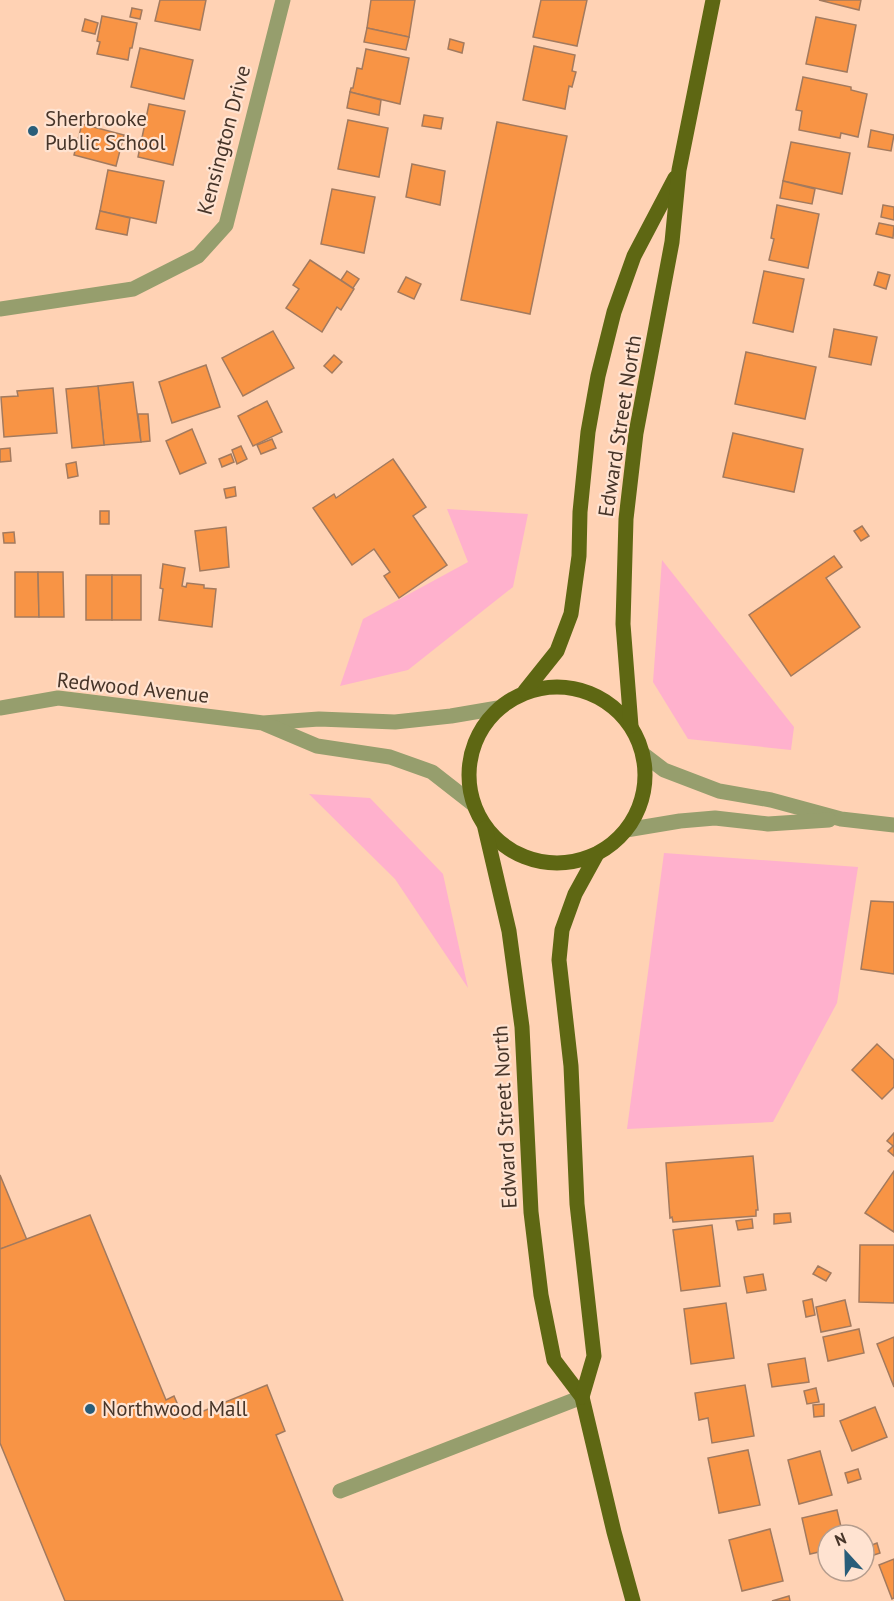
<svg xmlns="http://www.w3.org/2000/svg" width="894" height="1601" viewBox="0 0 894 1601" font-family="'PT Sans',sans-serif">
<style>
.green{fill:#ffb1cd}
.building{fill:#f89445;stroke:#a37a5e;stroke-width:1.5}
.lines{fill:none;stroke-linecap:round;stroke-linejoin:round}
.minor{stroke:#969e6d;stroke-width:15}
.major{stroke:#5e6713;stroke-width:15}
.poi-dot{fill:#295d79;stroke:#ffe3d1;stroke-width:2}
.labels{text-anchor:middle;stroke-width:4.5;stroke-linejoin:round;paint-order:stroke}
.poi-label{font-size:21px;fill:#473529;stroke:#ffe3d1;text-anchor:start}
.street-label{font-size:21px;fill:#473529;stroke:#ffe3d1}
</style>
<rect width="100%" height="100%" fill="#ffd2b4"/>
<!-- green -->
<g class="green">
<polygon points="447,509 528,514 513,587 408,670 340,686 363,619 468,562"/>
<polygon points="662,560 794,727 791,750 688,739 653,682"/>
<polygon points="309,794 370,798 443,874 468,988 395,879"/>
<polygon points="664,853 858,867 837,1003 773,1122 627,1129"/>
</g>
<!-- building -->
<g class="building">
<polygon points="160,0 206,0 200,30 155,21"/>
<polygon points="371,0 415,0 409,37 367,28"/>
<polygon points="541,0 587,0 577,46 533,37"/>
<polygon points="819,0 861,0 859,10"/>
<polygon points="132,8 142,10 140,19 130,17"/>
<polygon points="102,16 137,23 132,48 130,48 128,60 97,54 100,42 97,41"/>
<polygon points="816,17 856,25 847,72 806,64"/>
<polygon points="85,19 98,23 95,34 82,31"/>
<polygon points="367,28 409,37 406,50 364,42"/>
<polygon points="450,39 464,43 462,53 448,49"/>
<polygon points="534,46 575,55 572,71 576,72 572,87 569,86 565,109 523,100"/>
<polygon points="140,48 193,60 184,99 131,87"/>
<polygon points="366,49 409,58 400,104 350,92 351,88 353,88 357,68 362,69"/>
<polygon points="803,77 851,87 851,90 867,94 858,137 841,133 840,138 799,130 802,111 796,110"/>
<polygon points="350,92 381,100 379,115 347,108"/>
<polygon points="149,104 185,111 173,165 138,157"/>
<polygon points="424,115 443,118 441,129 422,126"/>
<polygon points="348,120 388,128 379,177 338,169"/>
<polygon points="497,122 567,136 530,314 461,300"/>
<polygon points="82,124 124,135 116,166 74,155"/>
<polygon points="871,130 894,135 891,151 868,147"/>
<polygon points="791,142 850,153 842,194 783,181"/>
<polygon points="412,164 445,171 440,205 406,197"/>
<polygon points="108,170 164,181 156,223 100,211"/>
<polygon points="783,181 815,189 812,204 780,198"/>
<polygon points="332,189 375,197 364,253 321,244"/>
<polygon points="777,205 819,214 808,268 769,260 774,239 771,238"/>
<polygon points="883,205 894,207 894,220 881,217"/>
<polygon points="100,211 130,218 127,235 96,229"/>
<polygon points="879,223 894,226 893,238 876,234"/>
<polygon points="310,260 354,289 341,310 337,307 322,332 286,308 299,289 293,285"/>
<polygon points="347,271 359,279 353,288 341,280"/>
<polygon points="764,271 804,279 793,332 753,323"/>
<polygon points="878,272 890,275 886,289 874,285"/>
<polygon points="406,277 421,284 414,299 398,292"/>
<polygon points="834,329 877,337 871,365 829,357"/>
<polygon points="273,331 294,368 243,396 222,358"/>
<polygon points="746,352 816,367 805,419 735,404"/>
<polygon points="334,355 342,362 332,373 324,366"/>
<polygon points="206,365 220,407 172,423 159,382"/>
<polygon points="133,382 141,442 104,445 98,386"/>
<polygon points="98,386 104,445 72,448 66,389"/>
<polygon points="53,388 57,433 4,437 1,397 18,396 17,391"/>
<polygon points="267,401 282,432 253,446 238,416"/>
<polygon points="138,414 148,414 150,441 141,442"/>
<polygon points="192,429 206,463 180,474 166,441"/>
<polygon points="733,433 803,449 794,492 723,477"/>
<polygon points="272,439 276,448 261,454 257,445"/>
<polygon points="241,446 247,459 237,464 232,450"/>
<polygon points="10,448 11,461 0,462 0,449"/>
<polygon points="231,454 234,462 222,467 219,459"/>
<polygon points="393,459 426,507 413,516 447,565 399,598 384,576 390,572 374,549 352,565 313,508 334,494 336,498"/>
<polygon points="76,462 78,476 68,478 66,464"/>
<polygon points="235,487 236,496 226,498 224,489"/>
<rect x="100" y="511" width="9" height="13"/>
<polygon points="862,526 869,536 861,541 854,531"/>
<polygon points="226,527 229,567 200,571 195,531"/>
<polygon points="14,532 15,543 4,543 3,533"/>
<polygon points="834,556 842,567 826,578 860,627 791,676 749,615"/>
<polygon points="163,564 185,568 182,586 186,587 187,583 204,585 204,588 216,589 212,627 159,620 163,589 160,588"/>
<polygon points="15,572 38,572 39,617 15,617"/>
<polygon points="38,572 63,572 64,617 39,617"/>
<rect x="86" y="575" width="26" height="45"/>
<rect x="112" y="575" width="29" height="45"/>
<polygon points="871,901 894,902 894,974 861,969"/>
<polygon points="877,1044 894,1060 894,1087 882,1099 852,1070"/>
<polygon points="894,1133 894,1156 888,1151 893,1146 887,1141"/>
<polygon points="753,1156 758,1210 756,1210 756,1216 673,1222 672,1217 670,1218 666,1163"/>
<polygon points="894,1171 894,1232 865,1213"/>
<polygon points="0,1175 27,1240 0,1249"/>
<polygon points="790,1213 791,1222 774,1224 774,1214"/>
<polygon points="90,1215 166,1400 174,1396 184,1419 267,1385 285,1431 276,1435 343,1601 65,1601 0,1443 0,1249"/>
<polygon points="752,1219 753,1228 738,1230 736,1221"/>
<polygon points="712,1225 720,1286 681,1291 673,1230"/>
<polygon points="860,1245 894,1245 894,1303 859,1302"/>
<polygon points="818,1266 831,1273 826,1281 813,1274"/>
<polygon points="763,1274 766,1290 747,1293 744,1277"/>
<polygon points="812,1299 815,1315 806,1317 803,1301"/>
<polygon points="845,1300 851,1326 821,1332 816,1307"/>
<polygon points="726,1303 734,1358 691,1364 684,1309"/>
<polygon points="859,1329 864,1353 828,1361 823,1337"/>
<polygon points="894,1337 894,1387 877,1344"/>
<polygon points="805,1358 809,1382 772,1387 768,1364"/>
<polygon points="745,1385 754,1436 712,1443 708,1418 699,1420 695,1393"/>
<polygon points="816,1388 819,1402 807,1404 804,1391"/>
<polygon points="824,1404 824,1416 814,1417 813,1405"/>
<polygon points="875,1407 887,1437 852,1451 840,1421"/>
<polygon points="748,1450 760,1505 719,1513 708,1458"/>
<polygon points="820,1451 832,1495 799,1504 788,1460"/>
<polygon points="858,1469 861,1479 848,1483 845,1473"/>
<polygon points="837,1510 843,1535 828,1535 828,1550 810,1554 802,1518"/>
<polygon points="770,1529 783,1581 742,1591 729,1540"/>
<polygon points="877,1543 880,1553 865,1558 864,1548"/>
<polygon points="894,1559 894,1598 892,1599 879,1565"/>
<polygon points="789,1596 790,1601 772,1601"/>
</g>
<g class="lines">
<!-- minor -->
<g class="minor">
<polyline points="0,309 133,289 198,256 226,225 283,0"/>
<polyline points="0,708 58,698 263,723 319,719 395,722 451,716 498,708"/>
<polyline points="265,724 317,746 390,757 432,772 473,804"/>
<polyline points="643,754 664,770 719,791 771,800 841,819 894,825"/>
<polyline points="626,830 680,821 715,818 768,824 829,820"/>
<polyline points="340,1491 582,1397"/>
</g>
<!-- major -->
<g class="major">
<circle cx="557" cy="775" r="88"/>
<polyline points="525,691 557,651 571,614 579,556 580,512 588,432 598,376 614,312 634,256 675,178"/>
<polyline points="631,726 623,624 626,519 636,433 672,242 679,170 713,0"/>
<polyline points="485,828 509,931 522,1027 531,1212 541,1295 554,1360 582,1397 614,1532 633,1601"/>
<polyline points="582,1397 594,1356 577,1204 571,1066 559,960 562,930 575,894 597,854"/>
</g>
</g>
<!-- markers -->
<g class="poi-dot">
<circle cx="33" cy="131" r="6"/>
<circle cx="90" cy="1409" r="6"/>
</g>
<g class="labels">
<!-- poi labels -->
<g class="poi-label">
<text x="45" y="126">Sherbrooke<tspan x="45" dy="24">Public School</tspan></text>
<text x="102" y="1416">Northwood Mall</text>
</g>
<!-- street labels -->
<g class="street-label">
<text transform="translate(224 140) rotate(-75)" y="7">Kensington Drive</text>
<text transform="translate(620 426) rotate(-81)" y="7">Edward Street North</text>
<text transform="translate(133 688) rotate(6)" y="7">Redwood Avenue</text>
<text transform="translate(505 1117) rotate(-93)" y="7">Edward Street North</text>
</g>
</g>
<!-- north arrow -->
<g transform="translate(846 1553) rotate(338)"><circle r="28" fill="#ffe3d1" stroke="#b59d8e" stroke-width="1.5"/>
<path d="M0-4.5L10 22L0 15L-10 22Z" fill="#295d79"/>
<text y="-9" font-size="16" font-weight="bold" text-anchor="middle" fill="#473529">N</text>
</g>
</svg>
